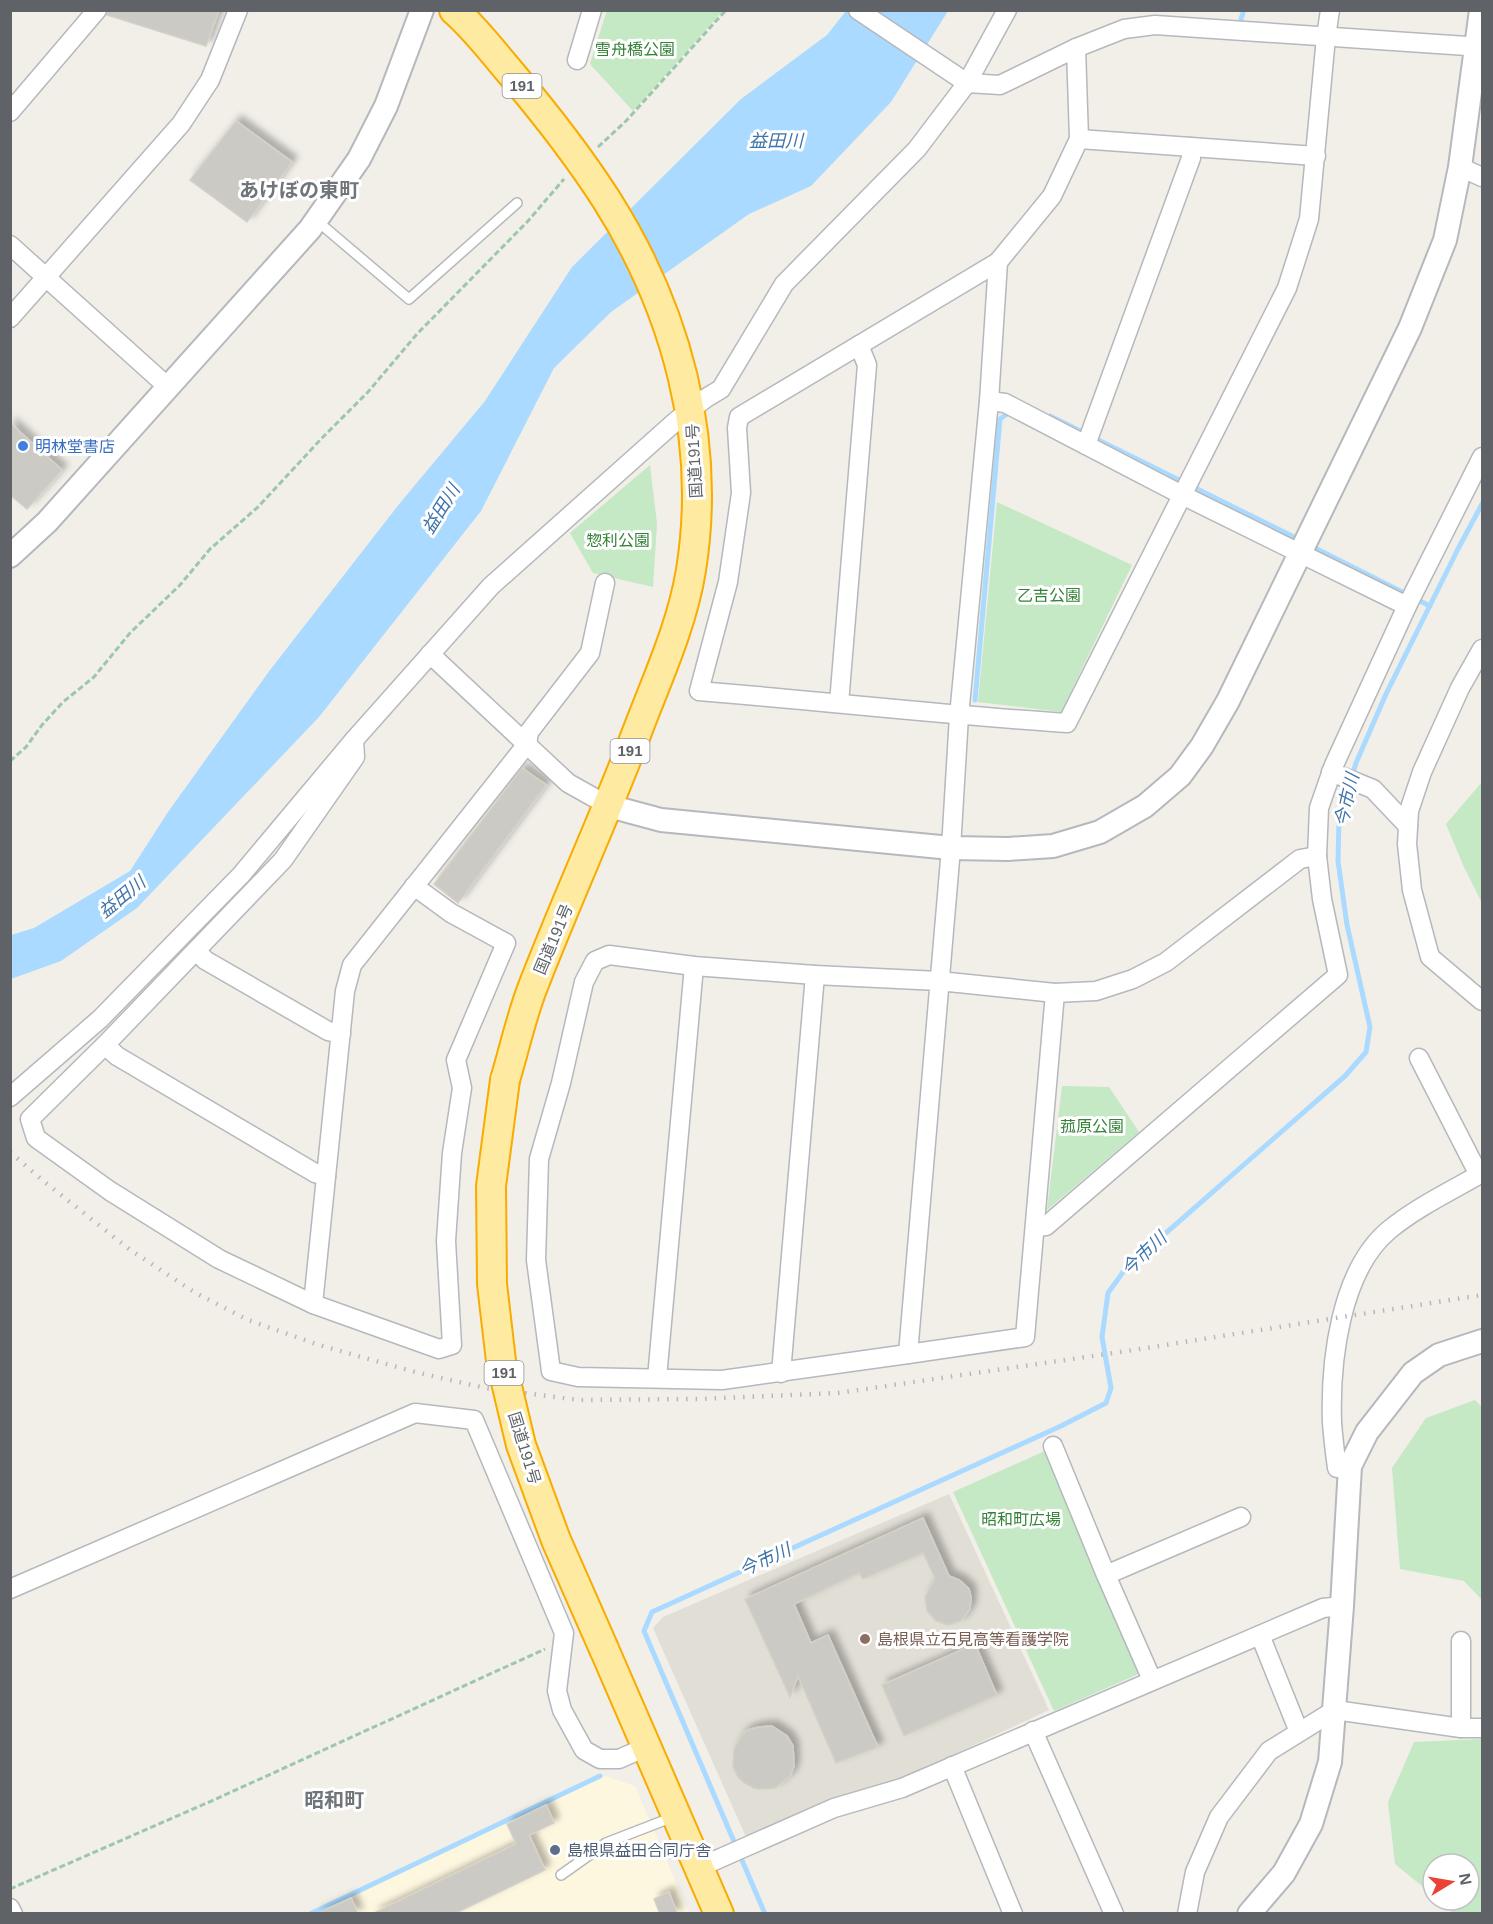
<svg xmlns="http://www.w3.org/2000/svg" width="1493" height="1924" viewBox="0 0 1493 1924" font-family="Helvetica,'Noto Sans JP',sans-serif">
<defs>
<filter id="shadow"><feDropShadow dx="5.5" dy="-5.5" stdDeviation="3" flood-color="#0004"/></filter>
</defs>
<rect width="100%" height="100%" fill="#f1efe8"/>
<path fill="#fef7e0" d="M605,1776L635,1786L689,1913L313,1914Z"/>
<path fill="#e1ded6" d="M949,1494L1049,1710L898,1781L746,1837L653,1628L663,1617Z"/>
<g fill="#c5e8c5">
<path d="M607,10H723V11L633,111L590,64Z"/>
<path d="M650,465L657,524L653,587L593,573L570,533Z"/>
<path d="M997,502L1132,565L1061,712L978,702Z"/>
<path d="M1482,782V903L1463,865L1446,824Z"/>
<path d="M1062,1086L1109,1087L1139,1132L1047,1210Z"/>
<path d="M1475,1400L1482,1407V1600L1464,1581L1400,1569L1392,1468L1426,1418Z"/>
<path d="M1045,1451L1143,1672L1054,1711L953,1492Z"/>
<path d="M1482,1739V1913H1453L1439,1900H1469V1864H1433V1895L1395,1864L1388,1802L1414,1742Z"/>
</g>
<path fill="#aadaff" d="M846,11H948L891,102L811,186L749,214L611,312L554,368L481,511L319,717L137,908L61,961L11,979V935L34,928L130,871L168,812L270,670L400,503L485,401L572,267L741,99L827,35Z"/>
<g fill="none" stroke-linecap="round" stroke-linejoin="round">
<g stroke="#aadaff" stroke-width="5">
<path d="M1241,19L1244,10"/>
<path d="M1050,416L1300,540"/>
<path d="M1311,546L1430,606"/>
<path d="M975,700L1000,419L1008,413"/>
<path d="M310,1914L600,1776"/>
<path d="M765,1914L644,1631L652,1612L1061,1426L1106,1403L1111,1388L1102,1337L1108,1293L1126,1268L1345,1076L1366,1052L1370,1027L1347,925L1338,861L1339,820L1356,763L1386,694L1458,549L1482,504"/>
</g>
</g>
<g fill="#cccac5" stroke="#d6d1c6" stroke-width="1.5" filter="url(#shadow)">
<path d="M108,10H219L206,46L107,15Z"/>
<path d="M236,121L292,162L247,222L190,180Z"/>
<path d="M10,423L62,470L27,509L10,495Z"/>
<path d="M522,768L546,785L458,903L434,884Z"/>
<path d="M923,1518L949,1576L959,1580L969,1589L971,1597L970,1609L961,1621L948,1625L936,1621L927,1611L925,1597L935,1578L923,1553L863,1579L859,1573L794,1604L811,1643L828,1635L878,1747L836,1763L798,1676L790,1697L745,1599Z"/>
<path d="M975,1644L997,1695L904,1736L882,1685Z"/>
<path d="M772,1726L787,1736L793,1746L794,1766L790,1776L775,1788L759,1789L754,1788L744,1783L738,1777L733,1767L734,1749L742,1735L748,1730L759,1727Z"/>
<path d="M546,1805L554,1823L529,1835L545,1870L454,1914H372L516,1844L507,1824Z"/>
<path d="M669,1892L677,1914H660L654,1899Z"/>
<path d="M351,1898L358,1914H316Z"/>
</g>
<g fill="none" stroke-linecap="round" stroke-linejoin="round">
<g stroke="#b5b8bc" stroke-width="12">
<g id="service">
<path d="M316,220L409,299L517,203"/>
<path d="M561,1875L606,1843L673,1817"/>
</g>
</g>
<g stroke="#b5b8bc" stroke-width="21">
<g id="minor">
<path d="M858,10L967,83L1000,85L1076,48L1124,29L1155,25L1482,47"/>
<path d="M1076,48L1079,139L1052,196L998,262L739,417L737,428L741,493L728,582L699,691C822,701 944,715 1067,723L1287,288L1309,219L1326,37L1330,10"/>
<path d="M577,60L592,10"/>
<path d="M10,112L97,10"/>
<path d="M1079,139L1316,156"/>
<path d="M1460,167L1482,177"/>
<path d="M10,245L168,387"/>
<path d="M998,262L989,401L959,716L951,848L908,1354L722,1380L578,1377L551,1371L536,1260L539,1159L561,1083L584,982L595,961L609,955L694,966L815,975L939,981L1055,993L1096,991L1133,979L1166,962L1300,859L1317,856"/>
<path d="M10,318L181,124L210,80L238,10"/>
<path d="M989,401L1005,403L1182,495L1407,606L1334,765L1319,808L1317,856L1322,899L1338,975L1046,1226L1036,1227"/>
<path d="M1086,445L1191,158V147"/>
<path d="M1407,606L1482,457"/>
<path d="M1482,649L1460,688L1422,772L1409,811L1407,844L1412,890L1430,957L1482,1001"/>
<path d="M430,654L568,783L609,806"/>
<path d="M839,703L867,365L859,345"/>
<path d="M354,740L355,757L283,860L105,1045L30,1119L36,1138L110,1191L219,1259L313,1304L439,1349L452,1345L446,1241L452,1153L462,1088L456,1060L506,943L451,913L414,886"/>
<path d="M1331,772L1373,789L1408,826"/>
<path d="M197,951L205,960L328,1031L341,1034"/>
<path d="M105,1045L117,1056L315,1173L326,1176"/>
<path d="M1419,1058L1479,1175"/>
<path d="M10,1097L100,1019L241,875L354,740L491,586L676,421L706,398L721,389L784,284L917,149L967,83L1007,10"/>
<path d="M313,1304L345,991L352,965L527,744L529,732L590,653L605,583"/>
<path d="M908,1354L1025,1337L1055,993"/>
<path d="M781,1373L815,975"/>
<path d="M657,1378L694,966"/>
<path d="M1053,1446L1106,1575L1152,1680"/>
<path d="M1350,1466L1337,1468C1335,1453 1333,1437 1332,1422C1330,1362 1340,1271 1389,1230C1417,1207 1451,1191 1482,1173"/>
<path d="M1106,1575L1241,1517"/>
<path d="M10,1589L415,1413L474,1420L564,1633L557,1691L562,1710L584,1750L600,1759H619L646,1747"/>
<path d="M1260,1635L1299,1732"/>
<path d="M1461,1728V1641"/>
<path d="M1033,1731L1114,1914"/>
<path d="M952,1766L1013,1914"/>
<path d="M698,1868L834,1808L902,1788L1323,1608L1342,1606"/>
<path d="M10,1908L13,1914"/>
<path d="M1187,1914L1195,1872L1219,1817L1269,1751L1335,1710L1461,1728H1482"/>
</g>
</g>
<g stroke="#b5b8bc" stroke-width="26">
<g id="tertiary">
<path d="M10,556L47,522L310,229L359,159L386,106L422,10"/>
<path d="M609,806L661,820L951,848L1008,849L1053,846L1100,832L1145,806L1180,776L1202,746L1228,701L1410,328L1445,240L1460,167L1481,10"/>
<path d="M1249,1914L1284,1873L1311,1824L1330,1762L1342,1606L1350,1466L1367,1432L1413,1373L1439,1355L1482,1341"/>
</g>
</g>
<g stroke="#f9ab00" stroke-width="32">
<g id="trunk">
<path d="M454,10C475,28 492,51 510,72C544,112 577,154 606,199C676,309 712,439 691,570C682,626 657,679 637,732C604,819 565,903 532,989C521,1018 514,1050 505,1080"/>
<path d="M604,1649L719,1914"/>
</g>
</g>
<g stroke="#9cc7a9" stroke-width="3" stroke-dasharray="6 3" stroke-linecap="butt">
<path d="M598,147L626,121L726,10"/>
<path d="M10,761L26,747L42,725L63,702L94,677L130,633L180,585L210,549L258,507L322,438L368,392L417,334L528,221L564,179"/>
<path d="M10,1889L216,1799L545,1649"/>
</g>
<use href="#service" stroke="#fff" stroke-width="9"/>
<use href="#minor" stroke="#fff" stroke-width="18"/>
<use href="#tertiary" stroke="#fff" stroke-width="22"/>
<use href="#trunk" stroke="#feeaa1" stroke-width="28"/>
<path stroke="#b6b7b8" stroke-width="4.5" stroke-dasharray="1.5 8" stroke-linecap="butt" d="M10,1152L41,1179L129,1249L194,1292L248,1320L319,1345L415,1372L485,1388L579,1400L698,1399L838,1393L1127,1351L1482,1295"/>
<g stroke="#f9ab00" stroke-width="32" stroke-linecap="butt">
<path id="trunk-bridge" d="M505,1080L491,1186L492,1284L501,1361L521,1445L556,1540L604,1649"/>
</g>
<use href="#trunk-bridge" stroke="#feeaa1" stroke-width="28"/>
</g>
<circle fill="#3f7fe0" stroke="#fff" stroke-width="2" cx="23" cy="446" r="6"/>
<circle fill="#8d6e63" stroke="#fff" stroke-width="2" cx="865" cy="1639" r="6"/>
<circle fill="#5c6f8a" stroke="#fff" stroke-width="2" cx="555" cy="1850" r="6"/>
<g text-anchor="middle" stroke-width="6" stroke-linejoin="round" paint-order="stroke">
<g fill="#fff" stroke="#8f9295" stroke-width="1.5">
<rect x="502.5" y="74" width="39" height="24" rx="4.5"/>
<rect x="610.5" y="739" width="39" height="24" rx="4.5"/>
<rect x="484.5" y="1361" width="39" height="24" rx="4.5"/>
</g>
<g font-size="15" font-weight="bold" fill="#5f6368">
<text x="522" y="91">191</text>
<text x="630" y="756">191</text>
<text x="504" y="1378">191</text>
</g>
<g font-size="16" fill="#348238" stroke="#fff">
<text x="635" y="55">雪舟橋公園</text>
<text x="618" y="546">惣利公園</text>
<text x="1049" y="601">乙吉公園</text>
<text x="1092" y="1132">菰原公園</text>
<text x="1021" y="1525">昭和町広場</text>
</g>
<g font-size="16" fill="#366cbe" stroke="#fff" text-anchor="start">
<text x="35" y="452">明林堂書店</text>
</g>
<g font-size="16" fill="#5f6368" stroke="#fff">
<text transform="translate(694 461) rotate(-93)" y="6">国道191号</text>
<text transform="translate(553 939) rotate(-67)" y="6">国道191号</text>
<text transform="translate(525 1448) rotate(73)" y="6">国道191号</text>
</g>
<g font-size="16" fill="#785e54" stroke="#fff" text-anchor="start">
<text x="877" y="1645">島根県立石見高等看護学院</text>
</g>
<g font-size="16" fill="#4e5e75" stroke="#fff" text-anchor="start">
<text x="567" y="1856">島根県益田合同庁舎</text>
</g>
<g font-size="18" font-style="italic" fill="#4174aa" stroke="#fff">
<text x="776" y="147">益田川</text>
<text transform="translate(441 509) rotate(-58)" y="6">益田川</text>
<text transform="translate(1347 800) rotate(-77)" y="6">今市川</text>
<text transform="translate(122 897) rotate(-39)" y="6">益田川</text>
<text transform="translate(1144 1254) rotate(-44)" y="6">今市川</text>
<text transform="translate(765 1560) rotate(-25)" y="6">今市川</text>
</g>
<g font-size="20" font-weight="bold" fill="#70757a" stroke="#fff">
<text x="299" y="197">あけぼの東町</text>
<text x="334" y="1807">昭和町</text>
</g>
</g>
<rect width="1493" height="1924" fill="none" stroke="#5f6368" stroke-width="24"/>
<g transform="translate(1451 1882) rotate(79)"><circle r="28" fill="#ffffff" stroke="#bfc1c3" stroke-width="1.5"/>
<path d="M0-4.5L10 22L0 15L-10 22Z" fill="#ea4335"/>
<text y="-9" font-size="16" font-weight="bold" text-anchor="middle" fill="#5f6368">N</text>
</g>
</svg>
